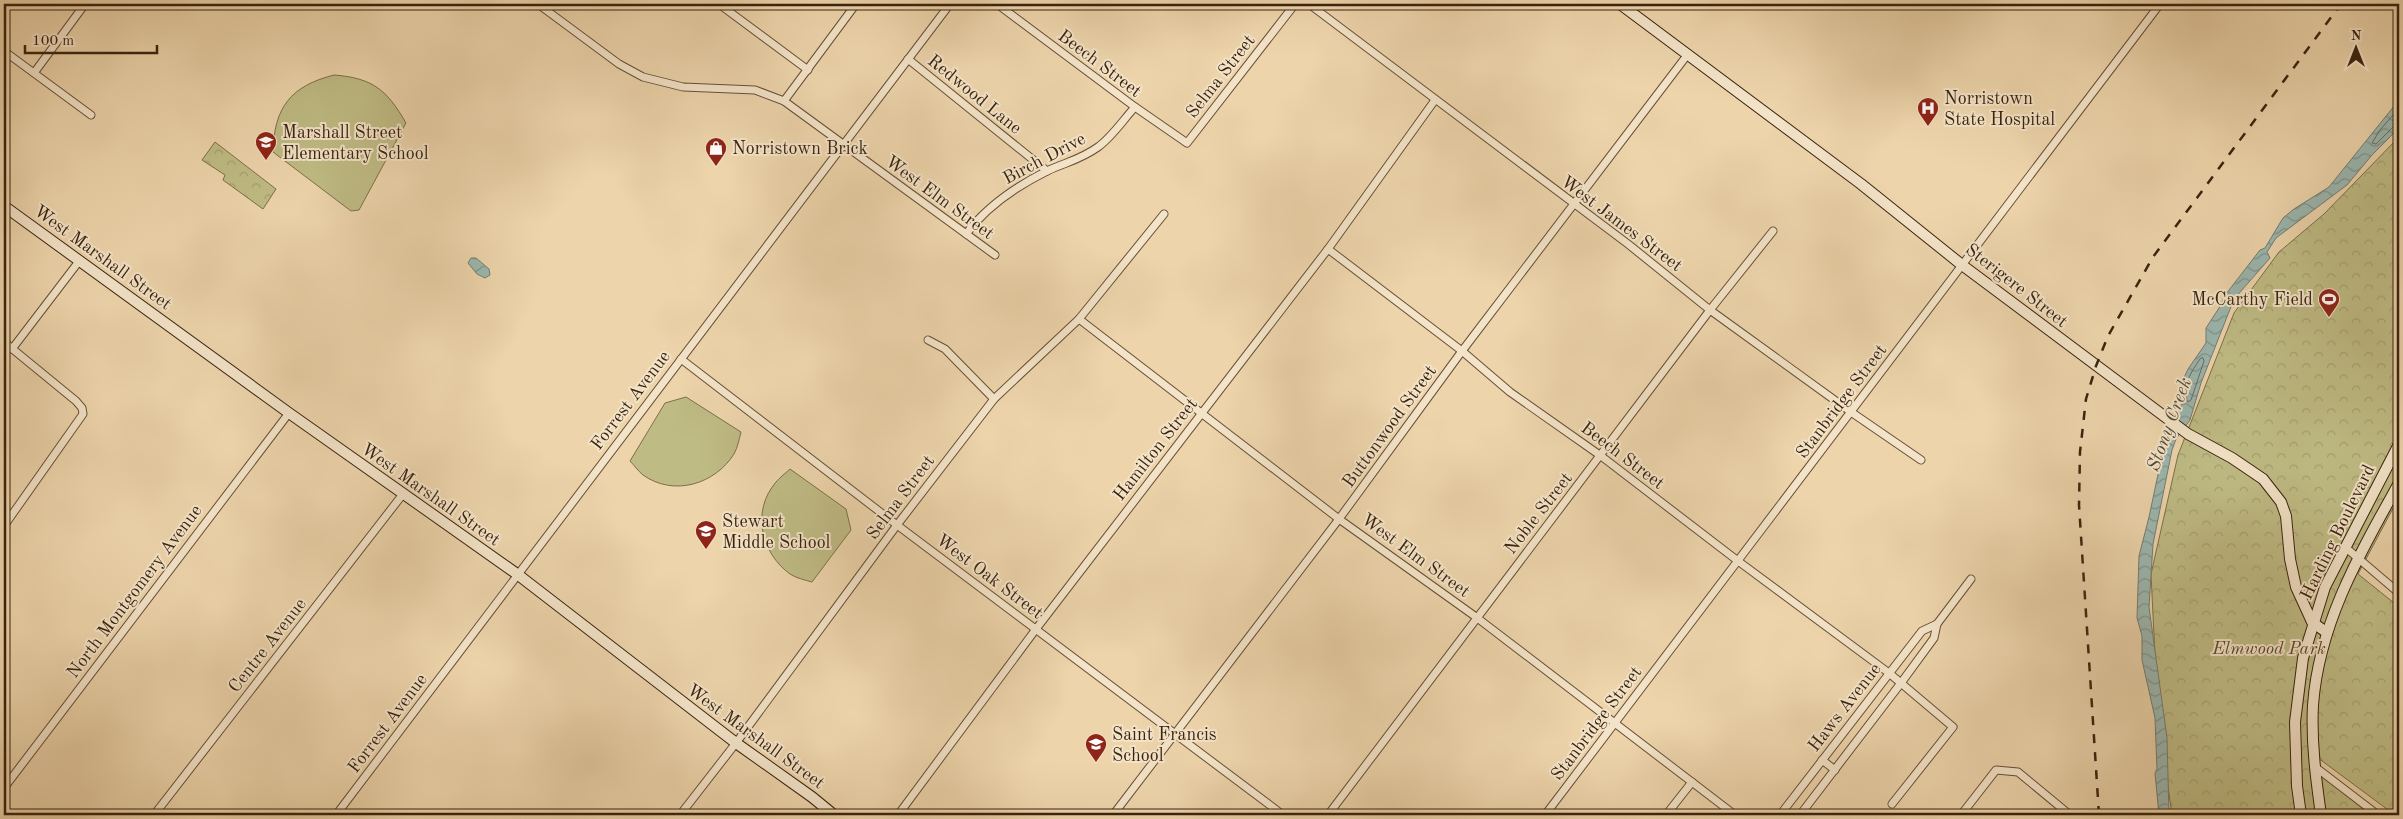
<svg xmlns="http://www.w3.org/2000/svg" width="2403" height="819" viewBox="0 0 2403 819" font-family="'Old Standard TT',serif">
<defs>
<pattern id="forest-crowns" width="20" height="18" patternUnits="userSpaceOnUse" patternTransform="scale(1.25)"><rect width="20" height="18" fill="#bfbb84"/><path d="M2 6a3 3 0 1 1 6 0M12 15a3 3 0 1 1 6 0" fill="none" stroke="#a5a071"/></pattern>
<pattern id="water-waves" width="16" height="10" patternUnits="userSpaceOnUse" patternTransform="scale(1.25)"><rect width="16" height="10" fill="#9bb7b0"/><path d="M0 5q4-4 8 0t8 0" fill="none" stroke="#7f948e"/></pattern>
</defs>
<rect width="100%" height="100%" fill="#edd4ab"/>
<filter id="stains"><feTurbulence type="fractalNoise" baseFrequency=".004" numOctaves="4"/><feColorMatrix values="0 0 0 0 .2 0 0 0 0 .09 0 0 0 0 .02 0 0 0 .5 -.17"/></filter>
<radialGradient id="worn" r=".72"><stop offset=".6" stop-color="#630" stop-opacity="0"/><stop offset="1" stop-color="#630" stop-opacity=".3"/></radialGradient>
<g fill="#bfbb84" stroke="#7c6f49">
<path d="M334,75C373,78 387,90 406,123L359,210L351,211L273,152C274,107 291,86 334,75Z"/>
<path d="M686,397L741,432C739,439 738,447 734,454C715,484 674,497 643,475C638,471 634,465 630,461L665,403Z"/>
<path d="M790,469L846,509L851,530L812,582C805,580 796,578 790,574C761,553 751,511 776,482C780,477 786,473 790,469Z"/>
</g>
<g fill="url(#forest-crowns)" stroke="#7c6f49">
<path d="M2399,137V497L2358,574L2399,607V815H2395L2314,755L2322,815H2172L2158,717L2151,574L2178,455L2234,313L2279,252L2324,214Z"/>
<path d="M215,142L276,189L263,209L223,180L225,175L202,160Z"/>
<path d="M2319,774L2371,815H2325Z"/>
</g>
<g fill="url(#water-waves)" stroke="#747c6f">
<path d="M2399,100V128L2372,155L2347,185L2276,238L2267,252L2270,258L2234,299L2201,383L2190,420L2176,439L2172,450L2153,544L2149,607L2167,738L2169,815H2159L2155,773L2157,769L2155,718L2142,660V636L2137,618L2139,556L2149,517L2167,432L2182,404L2179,389L2188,369L2206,343V328L2219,308L2226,294L2260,250L2265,248L2283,218L2294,209L2329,187Z"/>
<path d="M471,258H476L489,269L490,275L485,278L477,274L468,263Z"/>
</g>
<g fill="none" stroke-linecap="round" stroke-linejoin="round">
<g stroke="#6a6d5f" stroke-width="1">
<path d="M2399,108L2380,130L2372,143L2376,144L2394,126L2399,125"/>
<path d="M2203,358L2204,361L2191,400L2188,402C2180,388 2192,371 2200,359Z"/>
</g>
<g stroke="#674f35" stroke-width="9">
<g id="street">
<path d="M538,4L619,64L643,77L683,87L755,90L784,101L995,255"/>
<path d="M719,4L808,70"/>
<path d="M997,4L1135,107L1187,143L1295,4"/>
<path d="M1309,4L1628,244L1710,310L1851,412L1921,460"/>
<path d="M4,51L91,115"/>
<path d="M908,59L1047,171"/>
<path d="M34,73L85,4"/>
<path d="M784,101L856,4"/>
<path d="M966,234C987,206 1015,187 1047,171C1066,162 1080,160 1098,147C1112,137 1123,120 1135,107"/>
<path d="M1328,249L1462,351L1510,392L1601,456L1738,561L1889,673L1953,727L1892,804"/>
<path d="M1079,319L1339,519L1476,617L1735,815"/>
<path d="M928,340L945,349L994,399"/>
<path d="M4,342L76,401L82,408L83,414L4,526"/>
<path d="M12,349L80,260"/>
<path d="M681,359L897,525L1283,815"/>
<path d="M2345,547L2399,593"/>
<path d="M1822,760L1835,770"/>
<path d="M2314,766L2378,815"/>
<path d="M4,788L289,413"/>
<path d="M154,815L403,494"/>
<path d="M336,815L950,4"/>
<path d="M680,815L736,743L897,525L994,399L1079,319L1164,214"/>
<path d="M898,815L1036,629L1328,249L1435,100"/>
<path d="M1113,815L1339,519L1462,351L1688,54"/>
<path d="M1328,815L1710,310L1773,231"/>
<path d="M1545,815L2160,4"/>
<path d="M1666,815L1692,782"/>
<path d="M1780,815L1922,631L1937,624"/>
<path d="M1800,815L1901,683L1934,638L1937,624L1971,579"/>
<path d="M1961,815L1996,770L2018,772L2070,815"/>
</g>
</g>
<g stroke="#3a230e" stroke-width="12">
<g id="secondary">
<path d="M1620,4L1861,184L1962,265L2188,434L2232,458L2263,479L2281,502L2286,516L2290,559L2296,587L2312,622L2326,632"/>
<path d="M4,206L289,413L517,574L736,743L812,797L834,815"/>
<path d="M2301,815L2297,786L2295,722L2303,658L2325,587L2399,444"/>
<path d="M2321,815C2316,779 2311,742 2313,705C2319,623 2360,553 2399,483"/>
</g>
</g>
<use href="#street" stroke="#f3e3c8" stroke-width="7"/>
<use href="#secondary" stroke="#f3e3c8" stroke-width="10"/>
<path stroke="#3a230e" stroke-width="2.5" stroke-dasharray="9 9" stroke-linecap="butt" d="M2099,815L2079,505L2080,452L2086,399L2096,366L2108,336L2153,257L2341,4"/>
</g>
<defs>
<g id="hospital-pin" transform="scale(1.125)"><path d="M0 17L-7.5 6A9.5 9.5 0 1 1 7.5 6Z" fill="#8f2418" stroke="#f3e3c8"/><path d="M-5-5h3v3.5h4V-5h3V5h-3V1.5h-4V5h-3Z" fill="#fff"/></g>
<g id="school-pin" transform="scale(1.125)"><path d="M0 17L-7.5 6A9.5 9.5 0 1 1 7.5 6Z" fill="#8f2418" stroke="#f3e3c8"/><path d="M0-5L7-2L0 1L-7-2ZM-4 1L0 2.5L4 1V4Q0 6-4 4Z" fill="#fff"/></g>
<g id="shop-pin" transform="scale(1.125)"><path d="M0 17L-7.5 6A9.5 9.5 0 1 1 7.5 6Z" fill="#8f2418" stroke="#f3e3c8"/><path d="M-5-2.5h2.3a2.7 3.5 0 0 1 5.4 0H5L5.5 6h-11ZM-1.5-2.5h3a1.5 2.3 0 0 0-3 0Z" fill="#fff"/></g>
<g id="stadium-pin" transform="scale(1.125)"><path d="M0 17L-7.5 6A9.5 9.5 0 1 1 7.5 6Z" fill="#8f2418" stroke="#f3e3c8"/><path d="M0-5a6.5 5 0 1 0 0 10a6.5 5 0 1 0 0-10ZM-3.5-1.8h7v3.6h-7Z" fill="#fff"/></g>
</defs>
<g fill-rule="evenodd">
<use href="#hospital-pin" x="1928" y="108"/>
<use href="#school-pin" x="266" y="142"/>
<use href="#shop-pin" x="716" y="148"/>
<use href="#stadium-pin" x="2329" y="299"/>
<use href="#school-pin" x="706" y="531"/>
<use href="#school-pin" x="1096" y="744"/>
</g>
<g text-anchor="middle" stroke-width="4" stroke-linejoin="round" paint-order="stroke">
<g font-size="18" fill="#3a230e" stroke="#f3e3c8">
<text transform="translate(1100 63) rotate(37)" y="6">Beech Street</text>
<text transform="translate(1220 76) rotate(-52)" y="6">Selma Street</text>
<text transform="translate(975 94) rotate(39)" y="6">Redwood Lane</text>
<text transform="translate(1044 158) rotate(-28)" y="6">Birch Drive</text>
<text transform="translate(940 197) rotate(36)" y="6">West Elm Street</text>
<text transform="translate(1622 223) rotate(37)" y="6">West James Street</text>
<text transform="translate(103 257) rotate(36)" y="6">West Marshall Street</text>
<text transform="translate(2017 285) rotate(38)" y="6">Sterigere Street</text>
<text transform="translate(630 400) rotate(-53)" y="6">Forrest Avenue</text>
<text transform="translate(1841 401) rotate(-53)" y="6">Stanbridge Street</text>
<text transform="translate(1389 426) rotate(-54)" y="6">Buttonwood Street</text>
<text transform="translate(1155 449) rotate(-52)" y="6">Hamilton Street</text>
<text transform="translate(1623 455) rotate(37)" y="6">Beech Street</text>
<text transform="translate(431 494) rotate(35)" y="6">West Marshall Street</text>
<text transform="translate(900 497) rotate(-53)" y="6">Selma Street</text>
<text transform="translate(1538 513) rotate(-52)" y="6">Noble Street</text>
<text transform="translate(2337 532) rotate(-64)" y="6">Harding Boulevard</text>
<text transform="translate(1416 555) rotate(36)" y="6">West Elm Street</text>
<text transform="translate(990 576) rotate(37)" y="6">West Oak Street</text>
<text transform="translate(134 591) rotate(-53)" y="6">North Montgomery Avenue</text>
<text transform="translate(267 645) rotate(-52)" y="6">Centre Avenue</text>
<text transform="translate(1844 707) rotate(-52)" y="6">Haws Avenue</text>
<text transform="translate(387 723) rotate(-53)" y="6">Forrest Avenue</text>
<text transform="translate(1596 723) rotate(-53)" y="6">Stanbridge Street</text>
<text transform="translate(756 736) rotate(36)" y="6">West Marshall Street</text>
</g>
<g font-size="18" fill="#3a230e" stroke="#f3e3c8" text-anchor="start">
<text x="1944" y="104">Norristown<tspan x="1944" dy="21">State Hospital</tspan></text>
<text x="282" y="138">Marshall Street<tspan x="282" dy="21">Elementary School</tspan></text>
<text x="732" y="154">Norristown Brick</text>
<text x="2313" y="305" text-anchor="end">McCarthy Field</text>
<text x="722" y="527">Stewart<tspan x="722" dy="21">Middle School</tspan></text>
<text x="1112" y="740">Saint Francis<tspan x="1112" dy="21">School</tspan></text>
</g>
<g font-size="18" font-style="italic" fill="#5b492c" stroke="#f3e3c8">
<text x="2269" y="654">Elmwood Park</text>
</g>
<g font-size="19" font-style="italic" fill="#524836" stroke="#f3e3c8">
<text transform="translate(2168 424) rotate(-70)" y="7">Stony Creek</text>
</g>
</g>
<rect width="2403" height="819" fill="none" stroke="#edd4ab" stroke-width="20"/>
<rect x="5" y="5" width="2393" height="809" fill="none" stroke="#3a230e" stroke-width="2.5"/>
<rect x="10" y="10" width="2383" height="799" fill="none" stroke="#3a230e"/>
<g transform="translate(2356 48)" stroke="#f3e3c8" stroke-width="4" paint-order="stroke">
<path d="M0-4L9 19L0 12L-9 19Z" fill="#3a230e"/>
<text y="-8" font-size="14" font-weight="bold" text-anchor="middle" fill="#3a230e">N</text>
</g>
<path d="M25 45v8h132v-8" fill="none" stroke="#3a230e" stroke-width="2.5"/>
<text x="32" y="45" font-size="15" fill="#3a230e" stroke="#f3e3c8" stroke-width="4" paint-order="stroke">100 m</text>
<rect width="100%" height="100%" filter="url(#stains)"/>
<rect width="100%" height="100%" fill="url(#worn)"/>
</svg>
